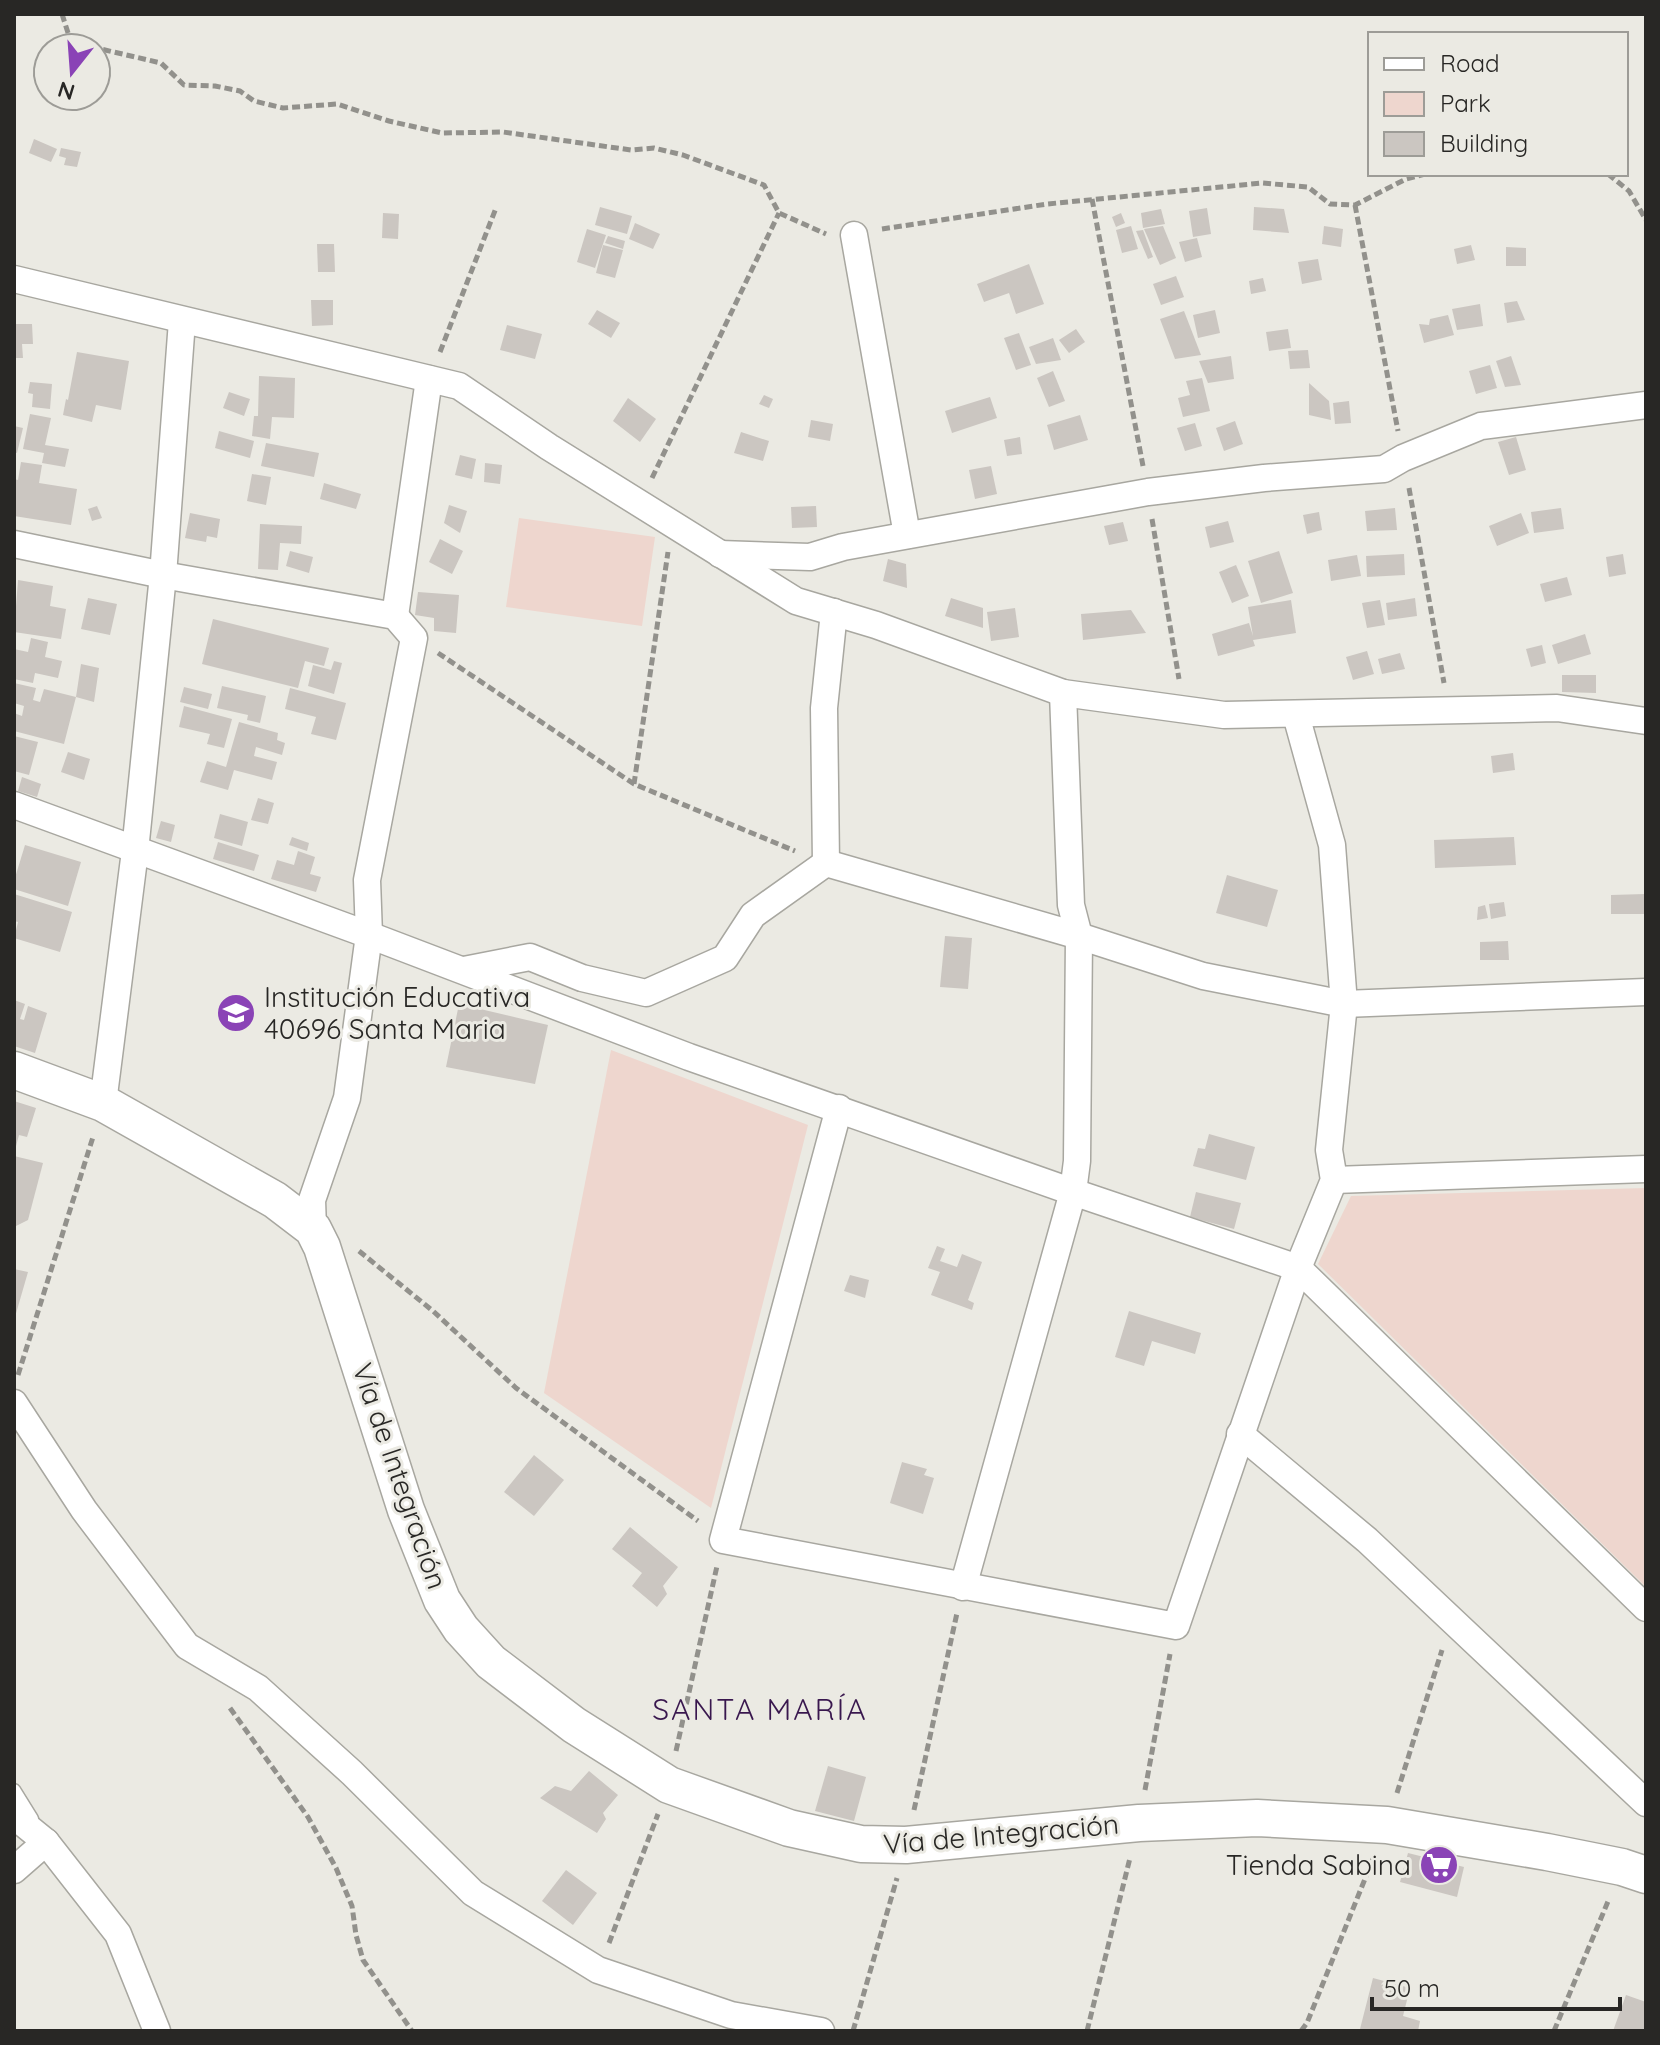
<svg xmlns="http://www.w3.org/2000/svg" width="1660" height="2045" viewBox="0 0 1660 2045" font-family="Quicksand,sans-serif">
<rect width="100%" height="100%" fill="#ebeae3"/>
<g fill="#eed6ce">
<path d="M519,518L655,537L642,626L506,607Z"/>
<path d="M611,1050L808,1125L711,1508L544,1393Z"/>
<path d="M1646,1188V1587L1318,1264L1351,1196Z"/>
</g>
<g fill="#cbc6c1">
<path d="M34,139L57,149L51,162L29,153Z"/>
<path d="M61,148L81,152L77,167L64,165L66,158L59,156Z"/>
<path d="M600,207L632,216L627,234L595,225Z"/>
<path d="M1254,207L1284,209L1289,233L1253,230Z"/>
<path d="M1207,208L1211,234L1193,237L1189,211Z"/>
<path d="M1161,209L1165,224L1143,228L1141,213Z"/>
<path d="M383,213L399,214L398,239L382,238Z"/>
<path d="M1121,213L1125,223L1116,227L1112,217Z"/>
<path d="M635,223L660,234L653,249L629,239Z"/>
<path d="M1131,226L1138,249L1122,253L1116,230Z"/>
<path d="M1163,226L1176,258L1160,265L1144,229Z"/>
<path d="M1324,226L1343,229L1341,247L1322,244Z"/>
<path d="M587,229L606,235L595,268L577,262Z"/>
<path d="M1143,230L1153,257L1148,259L1136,231Z"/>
<path d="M608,236L625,241L623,249L605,243Z"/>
<path d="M1197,238L1202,257L1185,262L1179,242Z"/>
<path d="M317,244H334L335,272H318Z"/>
<path d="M603,245L623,250L615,278L596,273Z"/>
<path d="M1471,245L1475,260L1457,264L1454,249Z"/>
<path d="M1506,247L1526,248V266H1506Z"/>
<path d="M1318,259L1322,280L1302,284L1298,262Z"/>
<path d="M1029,264L1044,304L1016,314L1009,293L984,302L977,284Z"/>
<path d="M1176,276L1184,297L1161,305L1153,284Z"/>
<path d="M1263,278L1266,291L1251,294L1249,281Z"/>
<path d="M311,300H333V325L312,326Z"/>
<path d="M1517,301L1525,320L1507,323L1504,303Z"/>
<path d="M1480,304L1483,326L1457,330L1452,309Z"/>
<path d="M597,310L620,323L611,338L588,324Z"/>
<path d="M1215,310L1220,333L1198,338L1193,315Z"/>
<path d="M1184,311L1201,355L1175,359L1160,319Z"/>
<path d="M1448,315L1454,335L1424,343L1419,324L1429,325L1430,319Z"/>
<path d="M14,324H32L33,344H22L23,358H14Z"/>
<path d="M507,325L542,334L535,359L500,350Z"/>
<path d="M1076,329L1085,342L1069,353L1059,340Z"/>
<path d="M1288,329L1291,348L1269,351L1266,332Z"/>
<path d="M1019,333L1031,365L1016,370L1004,338Z"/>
<path d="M1053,338L1061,360L1036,364L1029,347Z"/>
<path d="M1308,350L1310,368L1290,369L1288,351Z"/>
<path d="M77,352L129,361L121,410L96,405L92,422L63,415L66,399L68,400Z"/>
<path d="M1231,356L1234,379L1208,383L1199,361Z"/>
<path d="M1511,356L1521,385L1505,387L1496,361Z"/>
<path d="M1490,365L1497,388L1476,394L1469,371Z"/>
<path d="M1053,371L1065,401L1049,407L1037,378Z"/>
<path d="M259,376L295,378L294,418L272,417L270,439L252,436L254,416H258Z"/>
<path d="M1202,378L1210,411L1183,417L1178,398L1190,395L1186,381Z"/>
<path d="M30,382L52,384L50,409L32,407L33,394L28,393Z"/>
<path d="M1309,383L1329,401L1331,420L1309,415Z"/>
<path d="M229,392L250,399L244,416L223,408Z"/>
<path d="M764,395L773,399L769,408L759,404Z"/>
<path d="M990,397L997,418L952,433L945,411Z"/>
<path d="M628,398L656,419L640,442L613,421Z"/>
<path d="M1349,401L1351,423L1335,424L1333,403Z"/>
<path d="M30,414L51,418L45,445L69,449L65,467L42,463L44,453L23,449Z"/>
<path d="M1080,415L1088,440L1054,450L1047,425Z"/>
<path d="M811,420L833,424L830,441L808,437Z"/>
<path d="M1235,421L1243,444L1224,451L1216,428Z"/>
<path d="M1195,423L1202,446L1185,451L1177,428Z"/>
<path d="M14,426L23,428L17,453L14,452Z"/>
<path d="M219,431L254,441L250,458L215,448Z"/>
<path d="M741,432L769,441L763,461L734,453Z"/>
<path d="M1020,437L1022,454L1007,456L1004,440Z"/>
<path d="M1516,437L1526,470L1509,475L1498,442Z"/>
<path d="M266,443L319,453L314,477L261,466Z"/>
<path d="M460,455L476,459L472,479L455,475Z"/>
<path d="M21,462L42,465L39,483L77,489L71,525L14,516V479L18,480Z"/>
<path d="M485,463L502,465L500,484L484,482Z"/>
<path d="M991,466L997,494L975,499L969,470Z"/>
<path d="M252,474L271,477L266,505L247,501Z"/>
<path d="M324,483L361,494L356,509L320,499Z"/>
<path d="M449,505L467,511L460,533L444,523Z"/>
<path d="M97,506L102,518L92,521L88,509Z"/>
<path d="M816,506L817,527L792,528L791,507Z"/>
<path d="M1395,508L1397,530L1367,531L1365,511Z"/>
<path d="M1561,508L1564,529L1534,533L1531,512Z"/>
<path d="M1319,512L1322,530L1307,534L1303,515Z"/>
<path d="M190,513L220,519L217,538L207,536L206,542L185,538Z"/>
<path d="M1521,513L1529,533L1497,546L1489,526Z"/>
<path d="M1228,521L1234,542L1210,548L1205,527Z"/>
<path d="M1123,522L1128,541L1109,545L1104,526Z"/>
<path d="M260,524L302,526L301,544L280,543L278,570L258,569Z"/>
<path d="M440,539L463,551L452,574L429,562Z"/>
<path d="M290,551L313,557L309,573L286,566Z"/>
<path d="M1279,551L1293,593L1261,603L1248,561Z"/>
<path d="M1404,554L1405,575L1367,577L1366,556Z"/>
<path d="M1623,554L1626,574L1609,577L1606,557Z"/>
<path d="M1357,555L1361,576L1331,581L1328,560Z"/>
<path d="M888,559L906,564L907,588L883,581Z"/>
<path d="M1236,565L1249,596L1232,603L1219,572Z"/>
<path d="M1567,577L1572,595L1545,602L1540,584Z"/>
<path d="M18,580L53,586L50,606L66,609L61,639L14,632Z"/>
<path d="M418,592L459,595L456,633L434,631V618L415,615Z"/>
<path d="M88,598L117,604L110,635L81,629Z"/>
<path d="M951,598L983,608V628L945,616Z"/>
<path d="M1415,598L1417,616L1388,620L1386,603Z"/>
<path d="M1291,600L1296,633L1253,640L1255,646L1218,656L1212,634L1249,623L1253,636L1248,607Z"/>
<path d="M1380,600L1385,625L1367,628L1362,603Z"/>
<path d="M1015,608L1019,637L991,641L987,612Z"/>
<path d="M1131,610L1146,633L1083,640L1081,614Z"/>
<path d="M213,619L329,648L324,666L305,661L298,688L202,664Z"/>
<path d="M1585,634L1591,654L1558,664L1552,645Z"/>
<path d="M31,638L48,642L45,657L62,661L58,678L35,673L33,683L14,679V649L28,652Z"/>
<path d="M1542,645L1546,663L1531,667L1526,649Z"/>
<path d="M1367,651L1374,674L1353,680L1346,657Z"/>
<path d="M1400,653L1405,669L1382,674L1378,659Z"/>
<path d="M334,661L342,663L334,694L308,686L313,665L331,670Z"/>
<path d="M81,664L99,668L94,702L76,697Z"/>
<path d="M1562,675H1596V693L1562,692Z"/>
<path d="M14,683L36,688L33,700L40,702L44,689L76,697L64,744L14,731V713L22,716L24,706L14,703Z"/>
<path d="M222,686L266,696L260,723L247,720L248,715L217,708Z"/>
<path d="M184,687L212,694L208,709L180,702Z"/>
<path d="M290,688L346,703L336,740L311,734L316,717L285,709Z"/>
<path d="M184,706L232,719L224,748L207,744L210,734L179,727Z"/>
<path d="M239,722L278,733L277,740L285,743L282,755L256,747L254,756L277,762L272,780L234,770L228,790L200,782L207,761L226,767Z"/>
<path d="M14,736L38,742L29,775L14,771Z"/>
<path d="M68,752L90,759L84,780L61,772Z"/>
<path d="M1513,753L1515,770L1493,773L1491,756Z"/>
<path d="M22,777L41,784L37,797L18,791Z"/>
<path d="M258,798L274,803L268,824L251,820Z"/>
<path d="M220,814L248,822L242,846L214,838Z"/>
<path d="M161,821L175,825L171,842L156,838Z"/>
<path d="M292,837L309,843L307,851L289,845Z"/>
<path d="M1514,837L1516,865L1435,868L1434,840Z"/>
<path d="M218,842L259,855L254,871L213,859Z"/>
<path d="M25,845L81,862L68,906L14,889V881Z"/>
<path d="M298,851L315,857L310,874L321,877L316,892L271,879L277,860L294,865Z"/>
<path d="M1227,875L1278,890L1267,927L1216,913Z"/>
<path d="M14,894L72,912L60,952L14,938L18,922L14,921Z"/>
<path d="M1645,894L1646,914H1611V895Z"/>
<path d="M1504,902L1506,916L1491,919L1489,904Z"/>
<path d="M1485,905L1488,918L1477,920L1478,907Z"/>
<path d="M945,936L972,938L968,989L940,987Z"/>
<path d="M1508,941L1509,960H1480V942Z"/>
<path d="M14,1000L25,1004L20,1019L24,1020L28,1006L47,1013L35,1053L14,1046Z"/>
<path d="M459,1004L548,1025L535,1084L446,1067Z"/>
<path d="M14,1101L36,1108L27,1137L19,1135L15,1150Z"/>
<path d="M1209,1134L1255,1147L1246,1180L1193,1166L1198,1148L1205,1149Z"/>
<path d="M14,1156L43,1163L28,1220L14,1227Z"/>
<path d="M1196,1192L1241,1203L1234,1229L1190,1217Z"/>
<path d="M937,1246L945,1249L940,1261L957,1267L962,1254L982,1262L968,1300L974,1303L972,1310L931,1295L940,1272L928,1268Z"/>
<path d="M14,1269L28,1272L15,1317H14Z"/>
<path d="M850,1275L869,1280L865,1298L844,1291Z"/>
<path d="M1129,1311L1201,1333L1195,1354L1152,1341L1144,1366L1115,1357Z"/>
<path d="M534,1455L564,1480L534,1516L504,1492Z"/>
<path d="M902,1462L927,1469L924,1475L934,1478L923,1514L890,1503Z"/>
<path d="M630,1527L678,1567L663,1586L667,1594L657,1607L632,1586L642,1573L612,1549Z"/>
<path d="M828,1766L866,1777L854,1821L815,1811Z"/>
<path d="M589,1771L618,1795L603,1813L606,1819L597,1833L540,1798L555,1786L571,1791Z"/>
<path d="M1408,1853L1464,1867L1457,1897L1400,1882Z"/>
<path d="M566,1870L597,1893L573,1925L542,1901Z"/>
<path d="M1373,1978L1410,1988L1403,2016L1420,2021L1418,2031L1360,2029Z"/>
<path d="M1626,1995L1646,2002V2031H1613Z"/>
</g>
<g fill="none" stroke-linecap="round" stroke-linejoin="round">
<g stroke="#a8a7a0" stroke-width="15">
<path id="service" d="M14,1790L32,1819"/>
</g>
<g stroke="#a8a7a0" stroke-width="29">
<g id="minor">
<path d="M854,235L907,535"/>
<path d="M14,279L459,386L549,447L796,601L876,625L1063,693L1224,715L1557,708L1646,721"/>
<path d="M14,544L163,575L395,616L414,638L367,880L369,935L347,1098L312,1200L313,1229"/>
<path d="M720,554L810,557L843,547L1148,492L1264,478L1384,469L1403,458L1481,426L1646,405"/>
<path d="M395,616L429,379"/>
<path d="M14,805L369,935L689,1057L1073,1192L1298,1268L1646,1608"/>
<path d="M826,863L1079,936L1203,976L1344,1004L1646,992"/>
<path d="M826,863L824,708L834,612"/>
<path d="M464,970L530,957L582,978L646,993L725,958L753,915L826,863"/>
<path d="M103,1103L135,851L163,575L182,321"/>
<path d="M839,1108L723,1540L1176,1626L1298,1268L1334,1180L1329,1150L1344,1004L1332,845L1296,715"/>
<path d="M1334,1180L1646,1169"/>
<path d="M14,1403L84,1510L187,1646L258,1688L352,1773L473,1893L598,1970L731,2015L821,2031"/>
<path d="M1240,1434L1367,1540L1646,1803"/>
<path d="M963,1587L1073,1192L1077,1161L1079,936L1071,905L1063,693"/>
<path d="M14,1816L46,1842L118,1934L157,2031"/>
<path d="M14,1870L46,1842"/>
</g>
</g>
<g stroke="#a8a7a0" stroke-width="39">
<path id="secondary" d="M14,1070L103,1103L275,1200L313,1229L322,1247L406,1510L442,1600L461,1629L491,1662L574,1725L669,1785L789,1828L861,1844L906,1845L1139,1823L1257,1818L1387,1825L1547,1852L1622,1867L1646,1875"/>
</g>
<g stroke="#92918c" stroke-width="5" stroke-dasharray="8 4" stroke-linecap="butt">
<path d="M62,14L69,36L88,46L161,63L184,85L215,86L240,91L254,101L283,108L337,104L389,121L442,133L503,132L631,150L654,148L683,155L764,185L779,213L826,234"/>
<path d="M1608,174L1629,191L1646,220"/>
<path d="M1092,199L1143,466"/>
<path d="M1355,205L1398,431"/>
<path d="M882,229L1047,204L1262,183L1308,187L1330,204L1355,205L1406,179L1425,174"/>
<path d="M440,352L496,208"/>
<path d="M652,478L779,213"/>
<path d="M1409,488L1444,683"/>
<path d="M1152,519L1179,679"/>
<path d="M438,653L634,784L795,851"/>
<path d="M634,784L668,552"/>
<path d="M359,1251L433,1311L516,1388L698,1521"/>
<path d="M18,1375L93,1137"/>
<path d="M230,1708L308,1817L336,1868L352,1906L356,1935L363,1960L412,2031"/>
<path d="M676,1751L717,1566"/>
<path d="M1145,1790L1170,1654"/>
<path d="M1397,1793L1442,1650"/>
<path d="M914,1810L957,1613"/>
<path d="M609,1943L658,1814"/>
<path d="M853,2031L897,1878"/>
<path d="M1087,2031L1130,1858"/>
<path d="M1301,2031L1307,2023L1373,1859"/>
<path d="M1554,2031L1609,1899"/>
</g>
<use href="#service" stroke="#fff" stroke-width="12"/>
<use href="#minor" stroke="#fff" stroke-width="26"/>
<use href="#secondary" stroke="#fff" stroke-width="36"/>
</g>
<defs>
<g id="school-disc" transform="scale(2)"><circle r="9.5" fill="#8a43b6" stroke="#ebeae3"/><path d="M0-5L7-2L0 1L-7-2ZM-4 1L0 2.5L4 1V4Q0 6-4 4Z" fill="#fff"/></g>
<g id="supermarket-disc" transform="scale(2)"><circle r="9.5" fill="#8a43b6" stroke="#ebeae3"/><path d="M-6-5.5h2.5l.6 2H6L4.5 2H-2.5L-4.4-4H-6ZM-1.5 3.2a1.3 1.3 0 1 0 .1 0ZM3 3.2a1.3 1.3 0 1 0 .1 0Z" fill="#fff"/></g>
</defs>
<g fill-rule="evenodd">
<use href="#school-disc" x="236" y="1013"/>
<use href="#supermarket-disc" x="1439" y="1865"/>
</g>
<g text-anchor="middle" stroke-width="6" stroke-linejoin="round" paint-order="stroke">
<g font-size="28" fill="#282725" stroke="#ebeae3" text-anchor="start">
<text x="264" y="1007">Institución Educativa<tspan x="264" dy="32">40696 Santa Maria</tspan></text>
<text x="1411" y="1875" text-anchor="end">Tienda Sabina</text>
</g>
<g font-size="28" fill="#282725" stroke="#ebeae3">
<text transform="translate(400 1476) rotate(71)" y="10">Vía de Integración</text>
<text transform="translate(1001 1834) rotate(-5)" y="10">Vía de Integración</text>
</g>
<g font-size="30" letter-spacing="2" fill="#39174e" stroke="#ebeae3">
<text x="760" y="1720">SANTA MARÍA</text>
</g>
</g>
<rect width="1660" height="2045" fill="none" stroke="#282725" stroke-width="32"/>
<rect x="1368" y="32" width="260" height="144" fill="#ebeae3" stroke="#9d9c97" stroke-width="2"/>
<rect x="1384" y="58" width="40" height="12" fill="#ffffff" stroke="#9d9c97" stroke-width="2"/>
<text x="1440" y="72" font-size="24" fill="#282725">Road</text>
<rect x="1384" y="92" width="40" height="24" fill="#eed6ce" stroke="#9d9c97" stroke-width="2"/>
<text x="1440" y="112" font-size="24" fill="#282725">Park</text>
<rect x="1384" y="132" width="40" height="24" fill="#cbc6c1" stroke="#9d9c97" stroke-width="2"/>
<text x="1440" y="152" font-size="24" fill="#282725">Building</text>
<g transform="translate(72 72) rotate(197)"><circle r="38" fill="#ebeae3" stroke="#9d9c97" stroke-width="2"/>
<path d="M0-6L14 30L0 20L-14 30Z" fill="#8a43b6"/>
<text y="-12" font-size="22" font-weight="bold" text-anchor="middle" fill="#282725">N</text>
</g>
<path d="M1372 1997v12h248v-12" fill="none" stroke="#282725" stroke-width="4"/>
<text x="1384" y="1997" font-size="24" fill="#282725" stroke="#ebeae3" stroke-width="6" paint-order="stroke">50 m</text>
</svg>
